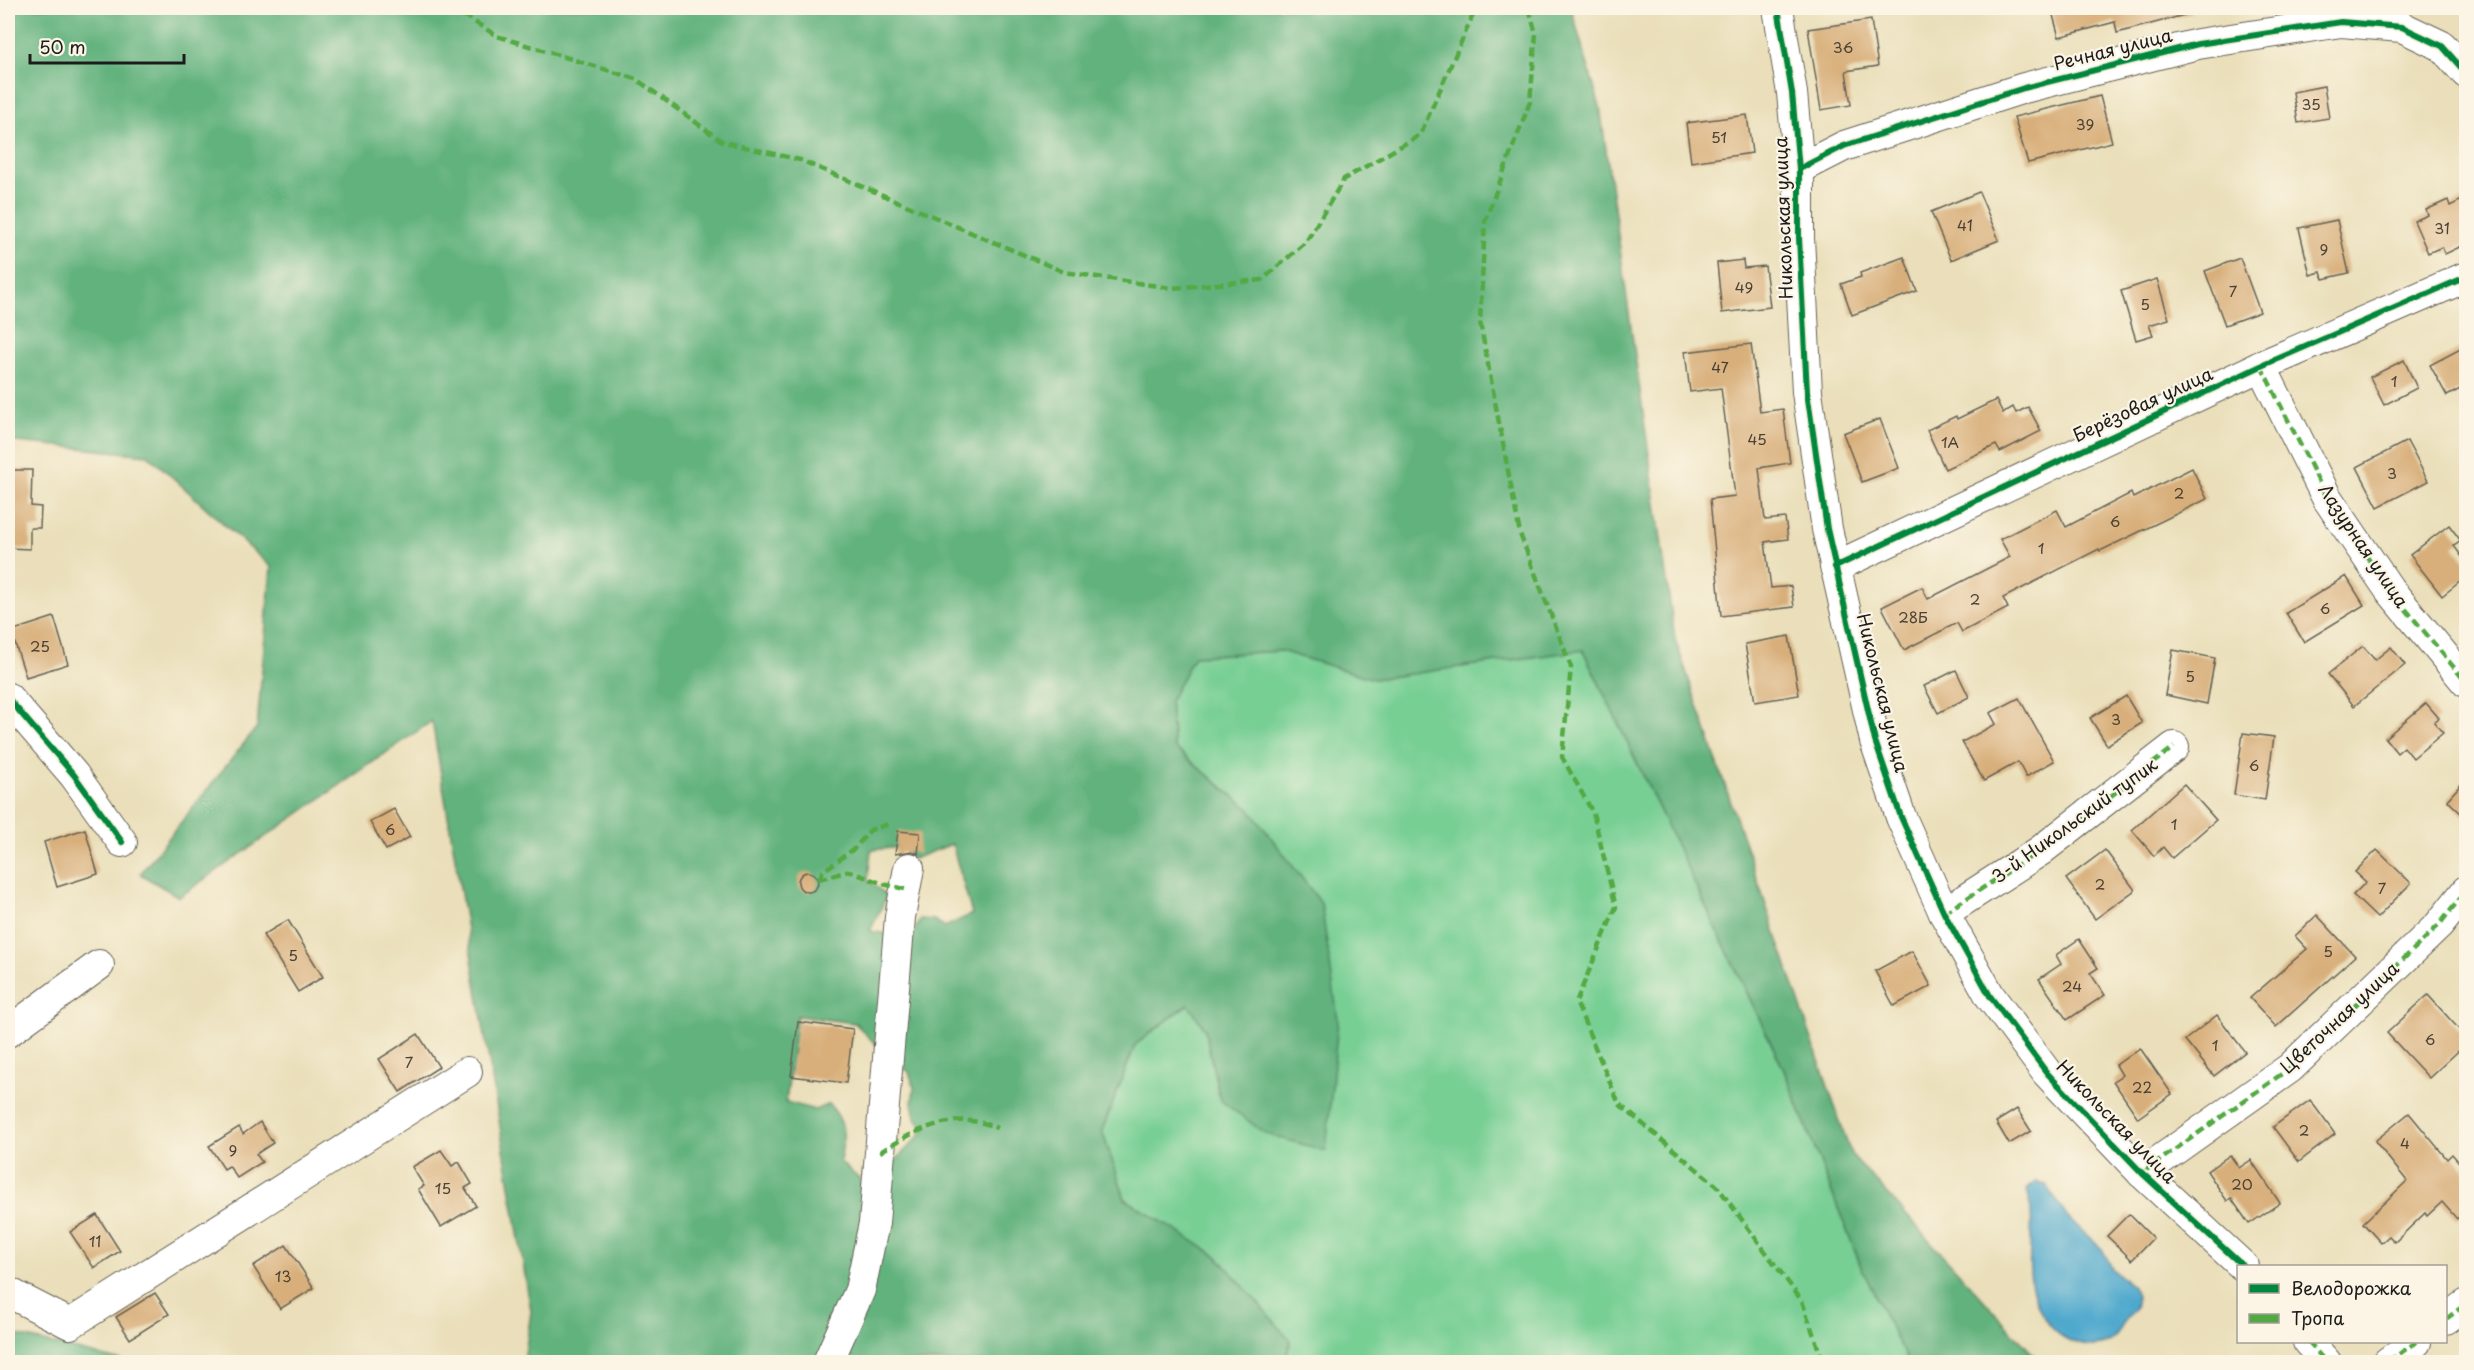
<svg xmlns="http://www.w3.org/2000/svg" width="2474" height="1370" viewBox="0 0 2474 1370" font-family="'Playpen Sans',sans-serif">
<rect width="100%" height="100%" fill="#fcf5e5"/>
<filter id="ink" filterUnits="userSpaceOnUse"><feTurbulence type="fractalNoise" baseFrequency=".0167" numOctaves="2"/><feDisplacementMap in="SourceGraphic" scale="12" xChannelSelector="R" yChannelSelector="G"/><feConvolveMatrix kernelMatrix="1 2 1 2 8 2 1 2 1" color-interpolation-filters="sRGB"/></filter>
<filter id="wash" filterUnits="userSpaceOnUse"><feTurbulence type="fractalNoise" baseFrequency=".008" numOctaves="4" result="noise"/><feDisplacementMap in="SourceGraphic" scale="24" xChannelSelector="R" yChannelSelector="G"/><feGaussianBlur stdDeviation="1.35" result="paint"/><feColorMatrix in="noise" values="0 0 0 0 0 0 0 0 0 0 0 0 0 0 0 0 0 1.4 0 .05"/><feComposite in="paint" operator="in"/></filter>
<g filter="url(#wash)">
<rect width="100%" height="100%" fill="#eadfba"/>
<path fill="#78cf94" stroke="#4a7658" stroke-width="1.5" d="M1583,650L1784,1070L1862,1269L1908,1362H1284L1291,1341L1217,1256L1125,1199L1102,1131L1135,1045L1189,1004L1205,1029L1220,1100L1250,810L1174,747L1170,701L1194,656L1281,651L1374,679Z"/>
<g fill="#62b27e" stroke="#3f674d" stroke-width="1.5" fill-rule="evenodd">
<path d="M8,8H1571L1600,107L1675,639L1851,1154L2040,1362H1908L1862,1269L1784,1070L1583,650L1374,679L1281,651L1194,656L1170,701L1174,747L1250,810L1321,903L1338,1020L1326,1151L1266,1134L1220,1100L1205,1029L1188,1004L1135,1045L1102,1131L1125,1199L1217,1256L1291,1341L1284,1362H524L531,1311L432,721L179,897L140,874L257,727L271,567L148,455L8,441ZM952,844L972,914L945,927L934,920L920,919L911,938L870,931L887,896L868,880L871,850L901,847L913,859ZM797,1016L855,1023L885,1054L909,1072L914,1087L912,1103L915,1118L925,1129C907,1151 888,1168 864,1183L840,1162C844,1136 848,1125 829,1104L815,1110L786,1102Z"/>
<path d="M8,1333L16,1335L126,1362H8Z"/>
</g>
<path fill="#50a9cd" stroke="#366274" stroke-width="1.5" d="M2036,1181L2047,1185L2067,1217L2102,1249L2113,1270L2132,1286L2137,1296L2135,1308C2122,1318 2122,1336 2107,1343C2095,1348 2082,1346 2071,1341C2045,1331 2032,1300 2030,1273C2028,1253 2033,1233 2031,1213C2031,1205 2029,1197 2027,1190Z"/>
<g id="blocks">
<g fill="#d8af7a">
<path d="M2051,8H2191L2192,13L2117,33L2115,22L2059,37Z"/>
<path d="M1871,20L1878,66L1846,71L1851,105L1821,110L1808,29Z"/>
<path d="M2324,86L2329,118L2298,123L2293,92Z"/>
<path d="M2100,96L2112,142L2028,163L2014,117Z"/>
<path d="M1747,115L1752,153L1691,162L1686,123Z"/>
<path d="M1979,192L1999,240L1951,260L1931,212Z"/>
<path d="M2466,198V244L2445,254L2442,247L2428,253L2414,221L2428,215L2426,210L2448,200L2450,206Z"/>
<path d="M2337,220L2349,273L2323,279L2321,272L2310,275L2299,228Z"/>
<path d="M1904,257L1917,291L1852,315L1841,284L1861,277L1860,273Z"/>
<path d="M2240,258L2260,312L2225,325L2205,271Z"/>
<path d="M1743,260L1744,268L1765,266L1770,307L1722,313L1717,263Z"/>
<path d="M2157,279L2169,319L2149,325L2153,335L2136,340L2121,291Z"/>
<path d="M1751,344L1760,412L1783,409L1790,463L1759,468L1765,520L1785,518L1788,539L1765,542L1771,588L1791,586L1794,607L1721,616L1710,499L1735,496L1721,388L1690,392L1685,352Z"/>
<path d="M2466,346V386L2447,396L2430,365Z"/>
<path d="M2404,360L2417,388L2384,405L2370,377Z"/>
<path d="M1996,400L2003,413L2013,407L2016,413L2028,407L2041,431L2000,452L1996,445L1945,469L1927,430L1956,416L1957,419Z"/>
<path d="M1880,419L1899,468L1862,482L1843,433Z"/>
<path d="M2407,441L2428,481L2378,507L2357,467Z"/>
<path d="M2192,468L2207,499L2100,551L2099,549L2003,598L2008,608L1962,632L1957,623L1904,650L1882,607L1922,587L1928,599L2010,557L2000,539L2057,510L2066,527L2131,493L2133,498Z"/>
<path d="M8,470H32L31,506L41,507L40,528H30V549L8,548Z"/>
<path d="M2449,525L2461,541L2454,546L2466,562V577L2442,596L2410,555Z"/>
<path d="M2346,576L2364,605L2304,642L2286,613Z"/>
<path d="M54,617L68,664L26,677L11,631Z"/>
<path d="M1789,636L1799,695L1755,702L1745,644Z"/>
<path d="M2363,646L2375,660L2391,647L2405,665L2354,706L2328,674Z"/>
<path d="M2173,650L2215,658L2207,704L2165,695Z"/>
<path d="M1956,670L1969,697L1938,713L1924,686Z"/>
<path d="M2126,696L2142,723L2107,745L2090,718Z"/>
<path d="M2019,698L2054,761L2026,777L2018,762L1984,781L1962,742L1996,724L1990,713Z"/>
<path d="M2426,703L2439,718L2434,722L2443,733L2413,758L2404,747L2397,753L2385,738Z"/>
<path d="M2243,733L2274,737L2265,800L2234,795Z"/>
<path d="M2466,779V818L2447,800Z"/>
<path d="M2184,784L2216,820L2172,858L2163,847L2154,856L2132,830Z"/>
<path d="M394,809L410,837L386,850L370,822Z"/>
<path d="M85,829L98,874L57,887L44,842Z"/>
<path d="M898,831L920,833L918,854L912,851L895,854Z"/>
<path d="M2105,850L2135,890L2095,919L2066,879Z"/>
<path d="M2377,850L2411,883L2377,918L2353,895L2366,882L2355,872Z"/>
<circle cx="808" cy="882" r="10"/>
<path d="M2317,915L2355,956L2276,1027L2250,998L2307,949L2295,936Z"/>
<path d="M288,920L323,977L298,992L263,935Z"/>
<path d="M2079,939L2098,968L2090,973L2105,995L2067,1020L2039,979L2061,964L2056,955Z"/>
<path d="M1912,951L1931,986L1894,1006L1875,971Z"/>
<path d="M2428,995L2466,1037V1044L2429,1078L2387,1033Z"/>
<path d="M2217,1015L2245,1052L2214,1076L2185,1040Z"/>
<path d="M798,1022L853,1029L846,1083L791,1076Z"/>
<path d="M418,1034L439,1067L400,1092L379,1059Z"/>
<path d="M2140,1048L2172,1094L2138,1118L2113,1081L2122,1075L2116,1065Z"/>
<path d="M2310,1100L2335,1134L2299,1162L2273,1127Z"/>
<path d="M2017,1109L2031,1131L2009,1144L1996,1122Z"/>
<path d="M2409,1113L2447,1159L2452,1154L2466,1170V1210L2457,1219L2442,1202L2427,1216L2425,1213L2395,1242L2389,1236L2381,1243L2363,1223L2407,1181L2375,1141Z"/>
<path d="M260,1122L273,1143L256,1154L262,1162L237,1178L229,1166L224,1169L209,1146L239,1127L243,1134Z"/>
<path d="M441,1150L452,1166L459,1162L472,1184L465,1188L476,1206L441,1227L418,1189L424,1186L412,1167Z"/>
<path d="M2230,1155L2239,1168L2251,1160L2280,1203L2249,1224L2231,1198L2227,1201L2207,1171Z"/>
<path d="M2129,1214L2153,1238L2132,1260L2107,1236Z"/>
<path d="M97,1215L120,1251L94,1268L70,1232Z"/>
<path d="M286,1245L314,1288L280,1309L253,1266Z"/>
<path d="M155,1293L169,1314L130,1339L116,1317Z"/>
</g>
</g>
</g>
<g filter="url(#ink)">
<use href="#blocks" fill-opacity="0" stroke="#646053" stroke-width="1.5"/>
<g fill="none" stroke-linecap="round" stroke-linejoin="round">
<g stroke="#646053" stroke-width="32">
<g id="minor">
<path d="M1778,8L1792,93L1799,169V238L1807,392L1827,529L1875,741L1901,817L1944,913L1990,996L2047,1073L2142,1173L2243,1266"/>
<path d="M1799,169L1844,146L2024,88L2198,44L2341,22L2402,27L2442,46L2466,73"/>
<path d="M2261,366L2327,498L2389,589L2466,682"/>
<path d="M1835,567L2261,366L2466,277"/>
<path d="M8,698L74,775L122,842"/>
<path d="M1944,913L2040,851L2174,747"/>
<path d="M8,1032L99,965"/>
<path d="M2142,1173L2290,1068L2439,925L2466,891"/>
<path d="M8,1292L70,1324L467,1072"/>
<path d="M2446,1319L2466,1304"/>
<path d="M2308,1342L2326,1362"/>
<path d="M828,1362L860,1290L874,1223L900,917L909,868"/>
<path d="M2388,1362L2416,1342"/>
</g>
</g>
<use href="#minor" stroke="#fff" stroke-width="30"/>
<g stroke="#52a943" stroke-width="4.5" stroke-dasharray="9 4.5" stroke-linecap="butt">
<path d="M452,8L497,36L636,79L723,142L800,160L1064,272L1171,288L1262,280L1306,242L1344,179L1420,135L1476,8"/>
<path d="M1529,8L1536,34L1530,102L1485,221L1480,322L1520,534L1571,667L1562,757L1593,813L1616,907L1576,1002L1619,1104L1717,1186L1802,1301L1823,1362"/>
<path d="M2261,366L2327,498L2389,589L2466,682"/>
<path d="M819,879L823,871L855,848L870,830L889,824"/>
<path d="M819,879L849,871L883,884L905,889"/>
<path d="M1944,913L2040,851L2174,747"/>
<path d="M880,1152C915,1130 956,1109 997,1128"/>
<path d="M2142,1173L2290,1068L2439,925L2466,891"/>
<path d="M2446,1319L2466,1304"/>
<path d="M2308,1342L2326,1362"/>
<path d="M2388,1362L2416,1342"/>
</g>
<g stroke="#fcf5e5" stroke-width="10">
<g id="cycleway">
<path d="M1778,8L1792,93L1799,169V238L1807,392L1827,529L1875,741L1901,817L1944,913L1990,996L2047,1073L2142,1173L2243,1266"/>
<path d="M1799,169L1844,146L2024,88L2198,44L2341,22L2402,27L2442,46L2466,73"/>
<path d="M1835,567L2261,366L2466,277"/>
<path d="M8,698L74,775L122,842"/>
</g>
</g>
<use href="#cycleway" stroke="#00873e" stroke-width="6"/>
</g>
</g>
<g text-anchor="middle" stroke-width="4.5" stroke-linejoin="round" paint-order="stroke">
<g font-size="15" fill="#4b4134">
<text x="1843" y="53">36</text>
<text x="2311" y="110">35</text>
<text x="2085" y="130">39</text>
<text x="1719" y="143">51</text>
<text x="1965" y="231">41</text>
<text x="2442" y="234">31</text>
<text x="2324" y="255">9</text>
<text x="1744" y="293">49</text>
<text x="2233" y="297">7</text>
<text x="2145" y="310">5</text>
<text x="1720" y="373">47</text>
<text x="2394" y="387">1</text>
<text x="1757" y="445">45</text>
<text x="1950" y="448">1А</text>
<text x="2392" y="479">3</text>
<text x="2179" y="499">2</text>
<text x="2115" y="527">6</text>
<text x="2041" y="554">1</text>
<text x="1975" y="605">2</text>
<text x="2325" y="614">6</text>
<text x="1913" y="623">28Б</text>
<text x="40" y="652">25</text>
<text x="2190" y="682">5</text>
<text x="2116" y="725">3</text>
<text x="2254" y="771">6</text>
<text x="2174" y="830">1</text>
<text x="390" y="835">6</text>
<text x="2100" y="890">2</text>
<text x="2382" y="894">7</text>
<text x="2328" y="957">5</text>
<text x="293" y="961">5</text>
<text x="2072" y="992">24</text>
<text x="2430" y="1045">6</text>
<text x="2215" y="1051">1</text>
<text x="409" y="1068">7</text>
<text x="2142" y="1093">22</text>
<text x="2304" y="1136">2</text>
<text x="2405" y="1149">4</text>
<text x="233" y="1156">9</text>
<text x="2242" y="1190">20</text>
<text x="443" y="1194">15</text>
<text x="95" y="1247">11</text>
<text x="283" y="1282">13</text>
</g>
<g font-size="18" fill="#1c1c1c" stroke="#fcf5e5">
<text transform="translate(2113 50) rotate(-14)" y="6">Речная улица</text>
<text transform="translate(1784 218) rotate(-92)" y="6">Никольская улица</text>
<text transform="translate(2143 405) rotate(-25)" y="6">Берёзовая улица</text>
<text transform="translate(2363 546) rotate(56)" y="6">Лазурная улица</text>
<text transform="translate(1882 693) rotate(76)" y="6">Никольская улица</text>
<text transform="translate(2075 821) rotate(-36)" y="6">3-й Никольский тупик</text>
<text transform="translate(2340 1018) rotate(-43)" y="6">Цветочная улица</text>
<text transform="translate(2116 1122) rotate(46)" y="6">Никольская улица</text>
</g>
</g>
<rect width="2474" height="1370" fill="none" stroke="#fcf5e5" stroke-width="30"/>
<rect x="2237" y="1265" width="210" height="78" fill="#fcf5e5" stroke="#a29e95" stroke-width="1.5"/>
<rect x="2249" y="1284" width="30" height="9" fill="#00873e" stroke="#a29e95" stroke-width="1.5"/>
<text x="2291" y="1295" font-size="18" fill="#1c1c1c">Велодорожка</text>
<rect x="2249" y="1314" width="30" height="9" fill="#52a943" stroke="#a29e95" stroke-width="1.5"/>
<text x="2291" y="1325" font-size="18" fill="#1c1c1c">Тропа</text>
<path d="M30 54v9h154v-9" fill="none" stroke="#1c1c1c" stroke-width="3"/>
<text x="39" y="54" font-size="18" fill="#1c1c1c" stroke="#fcf5e5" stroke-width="4.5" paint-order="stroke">50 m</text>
</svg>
